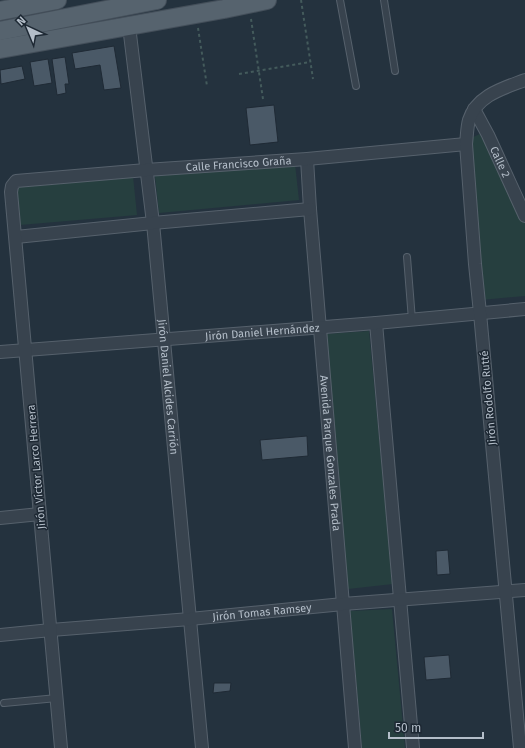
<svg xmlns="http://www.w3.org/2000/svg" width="525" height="748" viewBox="0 0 525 748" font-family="'Fira Sans',sans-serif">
<rect width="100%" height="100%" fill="#24323e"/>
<g fill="#263f3f">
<path d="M480,134L488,140L525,221V296L481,300L471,138Z"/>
<path d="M295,164L299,200L159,213L155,176Z"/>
<path d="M133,176L137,215L20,225L17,186Z"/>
<path d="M369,331L393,584L348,589L326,334Z"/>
<path d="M392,609L405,748H362L350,611Z"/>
</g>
<g fill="#4a5967" stroke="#1f2a35">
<path d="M114,46L121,88L104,90L100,65L75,69L72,53Z"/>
<path d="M65,57L69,84H65L66,93L57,95L52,59Z"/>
<path d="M48,59L52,83L34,86L30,62Z"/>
<path d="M22,66L25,79L1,84L0,70Z"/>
<path d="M274,105L278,142L250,145L246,108Z"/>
<path d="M307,436L308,456L262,460L260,440Z"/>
<path d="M448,550L450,574L437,575L436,551Z"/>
<path d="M449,655L451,678L426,680L424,657Z"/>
<path d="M214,683H231L230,691L213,693Z"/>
</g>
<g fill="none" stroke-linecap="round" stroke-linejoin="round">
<g stroke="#56616c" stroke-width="8">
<g id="lane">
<path d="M340,0L356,86"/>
<path d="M384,0L395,71"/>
<path d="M407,257L412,320"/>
<path d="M4,703L57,698"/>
</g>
</g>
<g stroke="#56616c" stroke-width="14">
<g id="street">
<path id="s1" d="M129,26L153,223L202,748"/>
<path id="s2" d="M474,109L488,135L525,216"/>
<path id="s3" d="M307,159L310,209L355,748"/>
<path d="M16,237L153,223L310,209"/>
<path d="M376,323L413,748"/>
<path id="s4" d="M0,352L376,323L525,309"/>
<path d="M0,518L40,514"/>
<path id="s5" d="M0,635L51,630L190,619L343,604L525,590"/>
<path id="s6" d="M61,748L11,192L12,186L16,181L146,170L307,159L466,144"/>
<path d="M520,748L480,313L475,264L466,144C467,136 467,127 469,120C477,95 504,88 525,80"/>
</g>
</g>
<g stroke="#444f5a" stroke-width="20">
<g id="primary">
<path d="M0,11L57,0"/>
<path d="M0,31L157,0"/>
<path d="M0,49L224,9L267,0"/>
</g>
</g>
<g stroke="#445b5c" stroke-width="2" stroke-dasharray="3 3" stroke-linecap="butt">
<path d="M301,0L313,79"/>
<path d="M251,19L263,99"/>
<path d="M198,28L207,86"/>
<path d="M239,74L310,62"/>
</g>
<use href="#lane" stroke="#38434e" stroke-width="6"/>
<use href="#street" stroke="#38434e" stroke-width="12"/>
<use href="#primary" stroke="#56636e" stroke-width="18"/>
</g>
<g text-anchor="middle" stroke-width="3" stroke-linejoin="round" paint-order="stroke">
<g font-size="11" fill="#b4bec9" stroke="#1d2833">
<text dy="4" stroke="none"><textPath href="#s2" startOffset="59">Calle 2</textPath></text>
<text dy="4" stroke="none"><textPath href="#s6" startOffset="794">Calle Francisco Graña</textPath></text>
<text dy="4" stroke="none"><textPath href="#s4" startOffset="263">Jirón Daniel Hernández</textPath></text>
<text dy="4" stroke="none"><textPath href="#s1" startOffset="363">Jirón Daniel Alcides Carrión</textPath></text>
<text transform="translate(488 398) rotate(-95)" y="4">Jirón Rodolfo Rutté</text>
<text dy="4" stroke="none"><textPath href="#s3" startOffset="295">Avenida Parque Gonzales Prada</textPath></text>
<text transform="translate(36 467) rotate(-95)" y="4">Jirón Víctor Larco Herrera</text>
<text dy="4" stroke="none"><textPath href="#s5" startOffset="263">Jirón Tomas Ramsey</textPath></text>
</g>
</g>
<g transform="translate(28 28) rotate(316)" stroke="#1d2833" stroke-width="3" paint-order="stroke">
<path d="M0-3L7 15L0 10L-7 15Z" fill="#b4bec9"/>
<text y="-6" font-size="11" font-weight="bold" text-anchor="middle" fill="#b4bec9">N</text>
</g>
<path d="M389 732v6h94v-6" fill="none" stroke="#b4bec9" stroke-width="2"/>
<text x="395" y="732" font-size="12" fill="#b4bec9" stroke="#1d2833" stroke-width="3" paint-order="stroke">50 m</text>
</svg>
